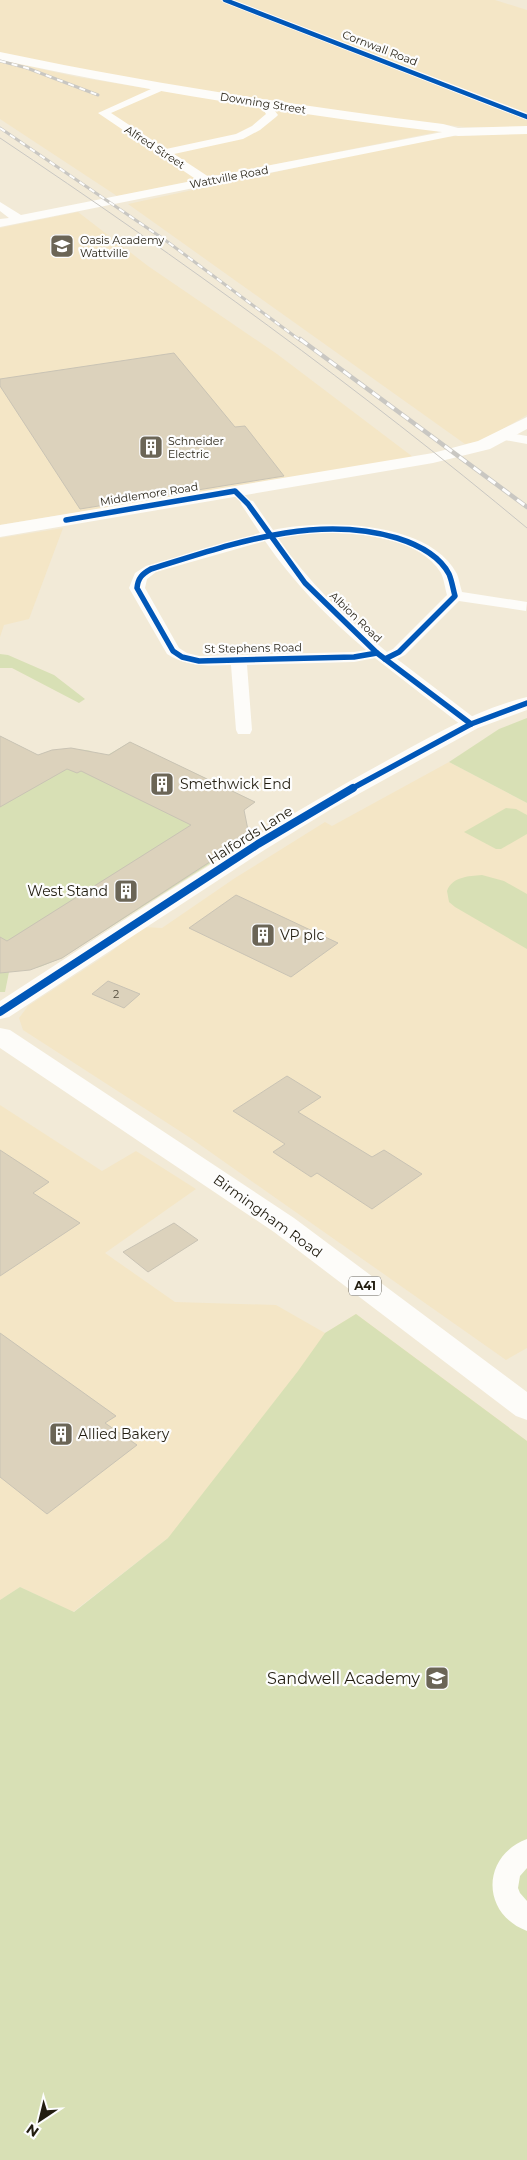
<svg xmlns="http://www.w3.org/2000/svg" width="527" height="2160" viewBox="0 0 527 2160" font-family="Montserrat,sans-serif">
<rect width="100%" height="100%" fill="#f2ead7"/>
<g fill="#f4e6c6">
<path d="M0,0H495L527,10V127H465L373,116L118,78L0,54Z"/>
<path d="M0,60L77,77L181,94L439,130L437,132L117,196L0,119Z"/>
<path d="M527,133V415L482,441L465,444L128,204L438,137Z"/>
<path d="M78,212L148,266L277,354L413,457L0,525V228Z"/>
<path d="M63,528L29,619L4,625L0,637V538Z"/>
<path d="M449,762L527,803V1348L506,1360L189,1137L23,1030L19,1018L28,1006L108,954L143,927L162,928L235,878L325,822L332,826Z"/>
<path d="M0,1105L102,1171L136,1151L196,1189L105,1253L175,1302L276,1305L325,1333L356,1314L527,1441L168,1538L73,1612L20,1587L0,1600Z"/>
</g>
<g fill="#d8e0b5">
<path d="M0,654L8,655L54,675L85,699L79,703L12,668H0Z"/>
<path d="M527,718V803L449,762L499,729Z"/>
<path d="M0,736L38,755C57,748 72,748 91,751L88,754L99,760L130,742L255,802L239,813C252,828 250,835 236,847L62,958L40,967L9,972L5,992H0Z"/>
<path d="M506,808L516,809L527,815V834L501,849H496L464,832Z"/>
<path d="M482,875L504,881L527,894V949L455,907L449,902L447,891C452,877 468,876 482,875Z"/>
<path d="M356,1314L527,1441V2160H0V1600L20,1587L74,1612L168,1538L298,1371L325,1333Z"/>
</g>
<g fill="#dcd2bc" stroke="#c9c3b4">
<path d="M174,353L235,427L245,426L284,476L80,509L0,386V379Z"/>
<path d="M0,736L38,755L52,750L71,748L109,755L130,742L255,802L244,810L248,830L245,839L62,958L30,970L0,973V937L7,941L191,825L81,771L77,773L67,769L0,807Z"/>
<path d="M236,895L338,943L291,977L189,928Z"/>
<path d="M108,981L140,994L124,1008L92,994Z"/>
<path d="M287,1076L321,1097L298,1112L372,1157L384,1150L422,1174L372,1209L317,1173L311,1177L273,1152L285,1144L233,1111Z"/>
<path d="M0,1150L49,1182L33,1193L80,1223L0,1276Z"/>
<path d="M174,1223L198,1240L148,1272L123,1252Z"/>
<path d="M0,1333L116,1416L105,1423L137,1445L47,1514L0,1477Z"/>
</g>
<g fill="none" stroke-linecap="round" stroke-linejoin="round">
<g fill="#fdfcf9" fill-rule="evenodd">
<path d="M220,0H234L527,113V120Z"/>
<path d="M162,84L167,87L166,89L111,113L166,149L236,134L252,126L266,114L264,111L269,103L273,102L278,105L275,111L278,115L276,117L260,130L243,139L174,154L209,177L458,129L464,132L458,135L0,227V219L9,218L0,211V202L21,215L197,180L98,113Z"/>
<path d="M504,432L527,436V444L499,439L497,436Z"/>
<path d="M248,500L253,501L273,530C323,519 429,520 457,574C459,579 460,586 462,592L527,602L526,611L459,601L405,655L397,659L477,720L479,724L477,728H465L375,658L354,662L247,665L252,730L250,734H238L236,730L231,665C209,666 187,667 167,654L129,588L135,573L146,566L260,533L241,504L243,501ZM311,533C350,532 418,535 441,573C444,579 445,588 447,595L393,649L387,652C346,618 308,582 278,538ZM265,541C293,582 328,618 366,650L354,652L199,656L187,653L179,648L145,588L147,579L156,572Z"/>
<path d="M527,1839V1868L520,1876L518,1888L520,1893L527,1901V1931C481,1914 481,1856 527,1839Z"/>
</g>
<g fill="#fdfcf9" fill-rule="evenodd">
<path d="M0,52C147,83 294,105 443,124L458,128L527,126V134L458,136L442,132C294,114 146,91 0,60Z"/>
<path d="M527,417V429L490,449L433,463L0,537V525L433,453L478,441Z"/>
<path d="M527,697V710L478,728L333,808L266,849L9,1017L0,1019V1001C125,920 248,836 379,765C427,739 474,710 527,697Z"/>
</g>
<path fill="#fdfcf9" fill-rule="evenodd" d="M0,1028L10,1030L294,1218L527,1392V1420L516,1416L274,1232L0,1048Z"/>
<path stroke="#c9c7c2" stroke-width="1" d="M0,138C181,259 359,388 527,528"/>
<g stroke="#c9c7c2" stroke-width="3">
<g id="rail-far1">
<path d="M0,61L27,68L98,95"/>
<path d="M0,128L165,240L301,341"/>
</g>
</g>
<g stroke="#c9c7c2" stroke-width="4.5">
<path id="rail" d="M300,339L527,507"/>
</g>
<use href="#rail-far1" stroke="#fdfdfd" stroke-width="2" stroke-dasharray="6" stroke-linecap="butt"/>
<use href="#rail" stroke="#fdfdfd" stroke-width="3" stroke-dasharray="9" stroke-linecap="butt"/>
<g stroke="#fdfdfd" stroke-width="6">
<path id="cycleway-far2" d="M225,0L527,117"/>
</g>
<g stroke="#fdfdfd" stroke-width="8">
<g id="cycleway-far1">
<path d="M66,520L235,491L248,504L305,583L377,653L471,724"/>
<path d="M377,653L354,657L199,661L182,657L173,651L137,588C138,578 142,574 151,569C230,545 314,513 397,538C416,544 439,555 449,574C452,581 453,589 455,596L399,652L385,659"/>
<path d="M351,789L471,724L527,703"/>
</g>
</g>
<g stroke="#fdfdfd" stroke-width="11">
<path id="cycleway" d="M0,1012L258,844L353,788"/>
</g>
<use href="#cycleway-far2" stroke="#0057b8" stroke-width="4.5"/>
<use href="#cycleway-far1" stroke="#0057b8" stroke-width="5.5"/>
<use href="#cycleway" stroke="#0057b8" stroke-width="8"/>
</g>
<defs>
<g id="school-square" transform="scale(1.25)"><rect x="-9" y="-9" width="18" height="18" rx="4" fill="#6b6556" stroke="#fdfdfd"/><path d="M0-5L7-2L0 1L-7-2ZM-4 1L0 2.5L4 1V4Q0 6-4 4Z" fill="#fff"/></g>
<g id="building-square" transform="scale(1.25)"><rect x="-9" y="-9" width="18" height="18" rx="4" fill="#6b6556" stroke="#fdfdfd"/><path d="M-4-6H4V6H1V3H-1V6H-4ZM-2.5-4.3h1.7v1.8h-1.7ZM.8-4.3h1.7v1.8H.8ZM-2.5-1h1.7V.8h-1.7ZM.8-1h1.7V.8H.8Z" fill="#fff"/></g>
</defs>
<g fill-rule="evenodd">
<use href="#school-square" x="62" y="246"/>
<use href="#building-square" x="151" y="447"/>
<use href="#building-square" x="162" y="784"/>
<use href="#building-square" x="126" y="891"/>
<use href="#building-square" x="263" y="935"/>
<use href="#building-square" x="61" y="1434"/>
<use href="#school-square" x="437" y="1678"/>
</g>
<g text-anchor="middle" stroke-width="4.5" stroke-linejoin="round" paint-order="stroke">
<g font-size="11" fill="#221d10" stroke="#fdfdfd">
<text transform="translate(380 48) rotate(21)" y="4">Cornwall Road</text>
<text transform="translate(263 103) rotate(9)" y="4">Downing Street</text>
<text transform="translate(155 147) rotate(33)" y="4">Alfred Street</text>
<text transform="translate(229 177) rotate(-11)" y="4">Wattville Road</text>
<text transform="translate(149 494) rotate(-9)" y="4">Middlemore Road</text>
<text transform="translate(356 617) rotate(44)" y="4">Albion Road</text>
<text transform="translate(253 648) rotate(-1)" y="4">St Stephens Road</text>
</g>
<g font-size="11" fill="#221d10" stroke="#fdfdfd" text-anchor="start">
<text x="80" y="244">Oasis Academy<tspan x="80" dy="13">Wattville</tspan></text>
<text x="168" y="445">Schneider<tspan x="168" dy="13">Electric</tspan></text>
</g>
<g font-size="11" fill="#524b3c">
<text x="116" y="998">2</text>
</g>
<rect fill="#fdfdfd" stroke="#646057" stroke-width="1" x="349" y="1276.5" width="32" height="19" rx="4"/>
<g font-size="12" font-weight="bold" fill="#221d10">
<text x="365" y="1290">A41</text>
</g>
<g font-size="14" fill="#221d10" stroke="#fdfdfd" text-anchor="start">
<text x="180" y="789">Smethwick End</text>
<text x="108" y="896" text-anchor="end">West Stand</text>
<text x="280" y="940">VP plc</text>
<text x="78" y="1439">Allied Bakery</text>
</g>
<g font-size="14" fill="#221d10" stroke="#fdfdfd">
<text transform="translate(250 835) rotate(-32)" y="5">Halfords Lane</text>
<text transform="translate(268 1216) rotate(36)" y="5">Birmingham Road</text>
</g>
<g font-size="16" fill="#221d10" stroke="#fdfdfd" text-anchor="end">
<text x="420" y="1684">Sandwell Academy</text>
</g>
</g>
<g transform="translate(40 2120) rotate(215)" stroke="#fdfdfd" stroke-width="4" paint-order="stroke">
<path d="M0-4L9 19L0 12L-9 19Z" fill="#221d10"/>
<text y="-8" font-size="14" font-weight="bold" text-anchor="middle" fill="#221d10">N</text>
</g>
</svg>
